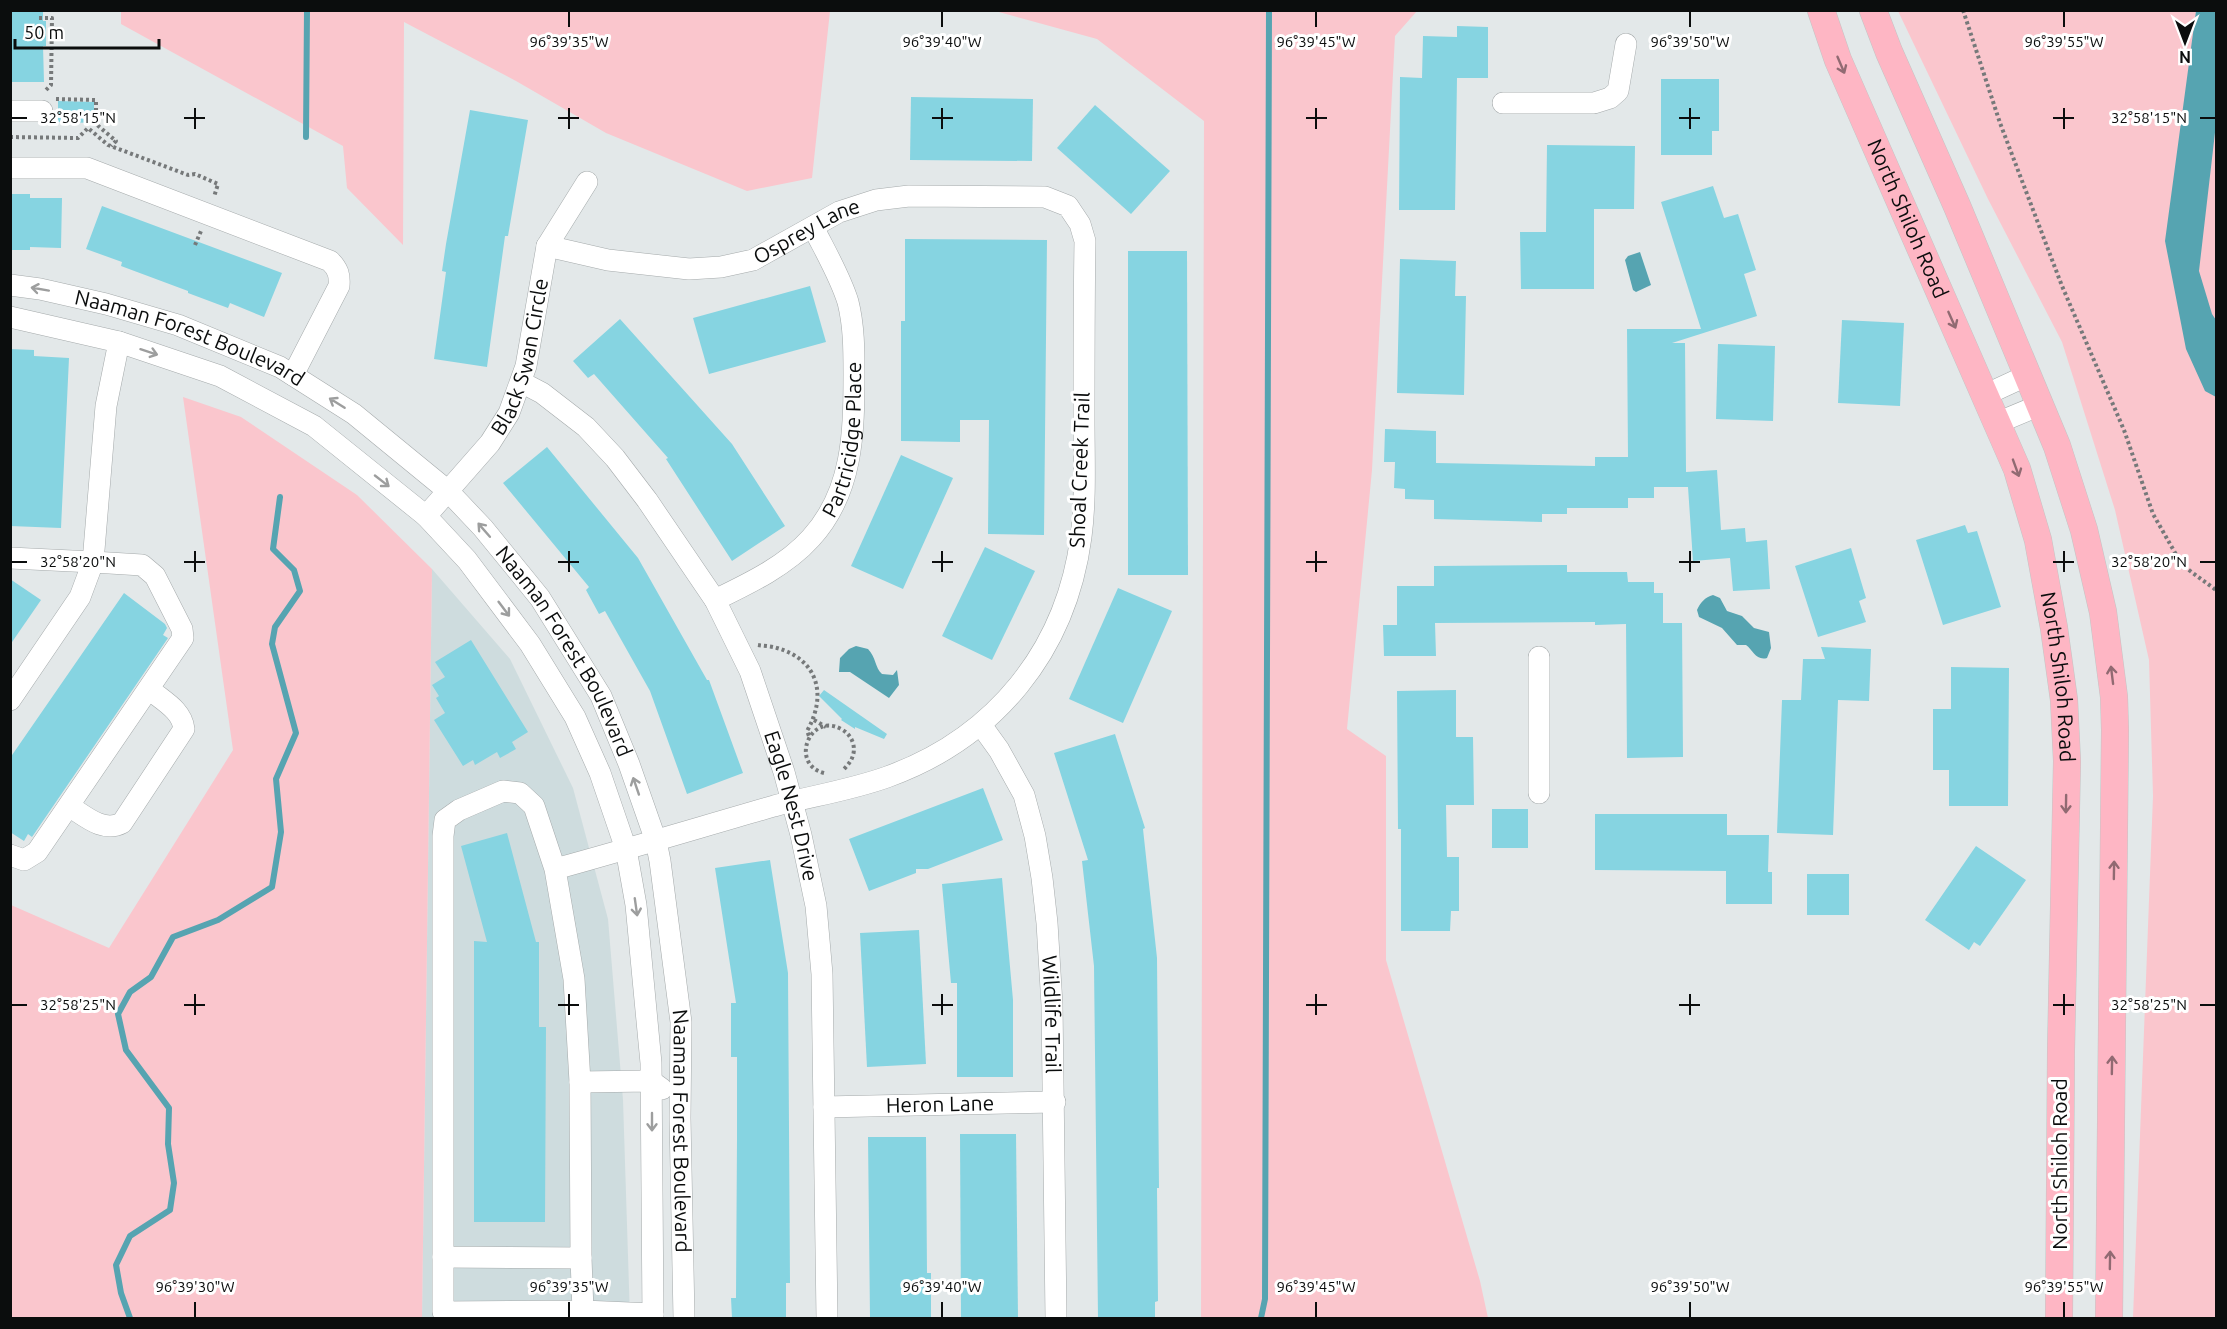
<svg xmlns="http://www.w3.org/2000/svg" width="2227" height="1329" viewBox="0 0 2227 1329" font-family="Ubuntu,sans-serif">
<rect width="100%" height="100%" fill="#e3e8e9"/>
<path fill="#cedcde" d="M432,569L510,659L573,788L608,919L623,1100L630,1318H422Z"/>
<g fill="#fac6cd">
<path d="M121,11H830L812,178L747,191L606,133L516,81L404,22L403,245L347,188L343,146L121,24Z"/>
<path d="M995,11H1417L1395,36L1372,470L1347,729L1386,756V960L1480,1281L1488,1318H1201L1204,121L1097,39Z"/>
<path d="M1898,11H2216V1318H2133L2153,796L2149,660L2115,510L2062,342L1988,199Z"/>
<path d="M183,397L241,417L357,495L432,569L422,1318H11V905L109,948L233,750Z"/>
</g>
<g fill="#56a4b1">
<path d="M2196,11H2216V124L2199,271L2212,314L2216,320V397L2205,391L2186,349L2165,241Z"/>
<path d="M1640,252L1651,285L1636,292L1633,290L1625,260L1628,256Z"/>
<path d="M1713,595L1720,598L1727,611L1742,616L1754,628L1769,632L1771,648L1767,658C1756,661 1753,650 1746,645H1737L1722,628L1699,617L1697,610C1700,603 1705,597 1713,595Z"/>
<path d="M856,646L868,649C876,657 875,668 882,674L893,675L897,670L899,685L889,698L850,672H839L840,658L849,649Z"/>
</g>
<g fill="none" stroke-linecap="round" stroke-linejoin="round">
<g stroke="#56a4b1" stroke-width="6">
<path d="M306,137L307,10"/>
<path d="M130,1318L121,1293L116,1265L130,1236L170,1210L174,1183L168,1144L169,1108L126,1050L118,1014L130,992L151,977L173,937L218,920L272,887L281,832L276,779L296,733L272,644L275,627L300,591L294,570L273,549L280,497"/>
<path d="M1261,1318L1265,1299L1269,10"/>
</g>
</g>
<g fill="#86d4e1">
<path d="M10,10H43V21H46V46H43L44,82H10Z"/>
<path d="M1457,26L1488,27V78H1457L1455,210H1399L1400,77L1422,78L1423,36L1457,37Z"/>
<path d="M1661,79H1719V131H1712V155H1661Z"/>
<path d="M911,97L1033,99L1032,161L910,160Z"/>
<path d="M58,101L94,102V123L58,122Z"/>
<path d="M1095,105L1170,171L1131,214L1057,148Z"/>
<path d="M470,110L528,120L508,236H505L487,367L434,359L446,272L442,271L446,244Z"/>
<path d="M1547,145L1635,146L1634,209H1594V289H1521L1520,232H1546Z"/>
<path d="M1713,186L1724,218L1738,214L1756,270L1744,274L1757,316L1672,343H1685L1686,472L1717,470L1721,530L1745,528L1746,542L1767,540L1770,589L1733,591L1730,558L1693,561L1688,487H1654V498H1628V508H1567V514H1542V522L1434,519V500L1405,499V489L1394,488L1395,462H1384L1385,429L1436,431V463L1595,466V457H1628L1627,329H1701L1661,202Z"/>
<path d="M10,194H30V198H62L61,248L30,247V250H10Z"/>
<path d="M102,206L282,273L264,317L230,303L228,308L188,293V291L121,266L122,262L86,249Z"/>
<path d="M905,239L1047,240L1044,535L988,534L989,420H960V442L901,441V321H905Z"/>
<path d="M1128,251H1187L1188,575H1128Z"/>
<path d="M1400,259L1456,261L1455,296H1466L1464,395L1397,393Z"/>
<path d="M810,286L826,342L709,374L693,318Z"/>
<path d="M620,319L732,444L785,526L732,561L666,459L668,458L594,374L588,378L573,361Z"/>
<path d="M1842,320L1904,323L1900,406L1838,403Z"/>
<path d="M1718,344L1775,346L1773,421L1716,419Z"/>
<path d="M10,349L34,350V356L69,358L61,528L10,526Z"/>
<path d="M547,447L638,558L707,680H709L743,773L687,794L650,691L605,611L599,614L586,590L589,587L503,483Z"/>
<path d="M901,455L953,478L903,589L851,566Z"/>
<path d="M1965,525L1968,533L1977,531L2001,607L1943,625L1916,540Z"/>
<path d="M985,547L1035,571L992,660L942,636Z"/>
<path d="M1851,548L1866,598L1859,601L1866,622L1818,637L1795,566Z"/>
<path d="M1567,565V572H1627L1628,582H1654V593H1663V623H1682L1683,757L1627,758L1626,624L1595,625V622L1435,623L1436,656H1384L1383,625H1397V586H1434V566Z"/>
<path d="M10,579L41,600L10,645Z"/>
<path d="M1118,588L1172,611L1123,723L1069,699Z"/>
<path d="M124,593L165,624L167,628L163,635L168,638L32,837L28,834L24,841L10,832V758Z"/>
<path d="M471,640L528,732L512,742L516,749L500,758L497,752L475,765L473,760L463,766L434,720L445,713L436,698L439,696L432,685L445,677L435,662Z"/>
<path d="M1821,647L1871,649L1869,701L1838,700L1833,835L1777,833L1782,700H1801L1803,659H1825Z"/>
<path d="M1951,667L2009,668L2008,806H1949V770H1933V709H1951Z"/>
<path d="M824,690L887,734L884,739L855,727V729L841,720L842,719L819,696Z"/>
<path d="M1456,690V737H1473L1474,805H1446L1447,857H1459V911H1451L1450,931H1401V829H1398L1397,691Z"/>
<path d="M1115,734L1145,828L1143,829L1157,958L1159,1188H1157L1158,1301L1155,1302V1318H1098L1094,966L1082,861L1088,860L1054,753Z"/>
<path d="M983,788L1003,840L928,869H916V873L869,891L849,839Z"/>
<rect x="1492" y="809" width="36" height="39"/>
<path d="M1595,814H1727V835H1769L1768,872H1772V904H1726V871L1595,870Z"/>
<path d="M507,833L536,942H539V1027H546L545,1222H474V941L487,942L461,846Z"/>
<path d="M1976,846L2026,880L1980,946L1974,942L1969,950L1925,920Z"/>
<path d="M770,860L788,973L790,1283H786V1318H732L731,1298H736L737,1139V1057H731V1003H736L715,868Z"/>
<rect x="1807" y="874" width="42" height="41"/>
<path d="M1002,878L1013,1000V1077H957V983H951L942,884Z"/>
<path d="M919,930L926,1064L867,1067L860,933Z"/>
<path d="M960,1134H1016L1018,1318H961Z"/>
<path d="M868,1137H926L927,1273H931V1318H870Z"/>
</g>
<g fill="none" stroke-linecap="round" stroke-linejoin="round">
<g stroke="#a5aaab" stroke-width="22">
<g id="minor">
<path d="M1503,103H1594L1610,98L1618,91L1626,44"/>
<path d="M10,111H42"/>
<path d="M10,168H87L330,261C338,269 340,275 339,286L293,375"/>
<path id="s1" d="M547,246L608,260L689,269L721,267L753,260L839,212L876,200L909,196L1045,197L1068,206L1080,224L1085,241C1084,301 1084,360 1084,420C1084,459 1086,499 1081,537C1066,651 995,738 887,777C851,790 812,796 774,806C701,827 628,849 555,869L534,806L520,793L503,791L459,810L445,820L443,836V1257L581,1258L580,1082L574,979L555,869"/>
<path id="s2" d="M10,285L40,289L106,304L178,325L280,367L354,414L448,491L483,528L540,598L601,696L629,764L656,841L660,861L681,1022L680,1118L684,1318"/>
<path d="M10,317L119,342L220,376L314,426L426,516L467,560L530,644L575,717L600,773L626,849L636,905L651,1063L653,1318"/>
<path id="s3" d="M521,382L542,393L586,427L615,458L647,500L715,600L750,671L784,772L801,835L816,906L822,974L827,1318"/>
<path d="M1985,395L2028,375"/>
<path d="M1997,423L2040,405"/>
<path id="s4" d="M426,516L490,443L509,413L526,366L547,246L587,182"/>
<path d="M10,558L93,562L106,406L119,342"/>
<path id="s5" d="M715,600C748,584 786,566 811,538C853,492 854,433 854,374C854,350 854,326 848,302C840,276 825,251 813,227"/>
<path d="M10,700L80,597L93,562L142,565L155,576L182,629L183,638L37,852L24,860L10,855"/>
<path id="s6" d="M981,725L999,750L1024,795L1035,836L1042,878L1047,923L1052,1005L1056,1318"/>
<path d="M1539,793V657"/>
<path d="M69,806C85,816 103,833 122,823L184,729C182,710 163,701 149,689"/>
<path d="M580,1082L651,1081L662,1089"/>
<path id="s7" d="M824,1107L1055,1102"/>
<path d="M443,1257V1312L583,1311L581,1258"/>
<path d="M583,1318V1311L653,1314"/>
</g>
</g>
<g stroke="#c4c5c5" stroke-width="28">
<g id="major">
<path id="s8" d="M1821,10L1838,60L2017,469L2038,540L2054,628L2064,700L2067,761L2061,1051L2059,1318"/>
<path d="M1873,10L1889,52L1957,206L2057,446L2084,530L2103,612L2114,697L2115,730L2109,1318"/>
</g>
</g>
<g stroke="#76797a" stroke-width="4" stroke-dasharray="3 3" stroke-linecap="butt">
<path d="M1963,10L2000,123L2062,286L2124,430L2153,514L2182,565L2216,590"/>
<path d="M39,18H52L51,85L44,92"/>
<path d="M56,99L96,100V124L116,141L111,146"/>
<path d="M10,137L78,138L88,128L108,145L188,175L195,174L218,184L214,197"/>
<path d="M195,245L201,231"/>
<path d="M758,645C764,646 771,646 777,648C819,660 827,696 807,731L809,736"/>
<path d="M814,720L826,727"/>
<path d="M824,773C789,764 810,712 841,729C847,732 851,737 853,743C856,754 851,762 844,769"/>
</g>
<use href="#minor" stroke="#fff" stroke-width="21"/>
<use href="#major" stroke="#feb6c4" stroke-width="27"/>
</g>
<defs><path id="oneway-shaft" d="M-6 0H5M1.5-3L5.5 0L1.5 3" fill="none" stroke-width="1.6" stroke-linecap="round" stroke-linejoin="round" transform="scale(1.5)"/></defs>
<g stroke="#916a72">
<use href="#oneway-shaft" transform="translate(1841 65) rotate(67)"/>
<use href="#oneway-shaft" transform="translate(1952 320) rotate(66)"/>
<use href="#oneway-shaft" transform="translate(2016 468) rotate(70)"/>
<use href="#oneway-shaft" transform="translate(2112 675) rotate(-97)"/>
<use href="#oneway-shaft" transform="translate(2066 804) rotate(91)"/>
<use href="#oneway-shaft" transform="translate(2114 870) rotate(-89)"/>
<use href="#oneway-shaft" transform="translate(2112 1065) rotate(-89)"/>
<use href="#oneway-shaft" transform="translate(2110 1260) rotate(-89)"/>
</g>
<g stroke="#9d9e9e">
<use href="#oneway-shaft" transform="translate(40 289) rotate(-170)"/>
<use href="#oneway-shaft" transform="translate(149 352) rotate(18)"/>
<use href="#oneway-shaft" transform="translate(337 403) rotate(-148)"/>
<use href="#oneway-shaft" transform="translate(382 481) rotate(38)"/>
<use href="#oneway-shaft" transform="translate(484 530) rotate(-131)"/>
<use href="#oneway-shaft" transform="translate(504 609) rotate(53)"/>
<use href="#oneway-shaft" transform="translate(636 786) rotate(-109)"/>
<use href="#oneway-shaft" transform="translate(636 907) rotate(82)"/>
<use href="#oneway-shaft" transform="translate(652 1122) rotate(90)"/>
</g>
<path fill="none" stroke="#0b0d0d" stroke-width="2" d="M569,12V27M942,12V27M1316,12V27M1690,12V27M2064,12V27M195,108V129M569,108V129M942,108V129M1316,108V129M1690,108V129M2064,108V129M12,118H27M184,118H205M558,118H579M932,118H953M1306,118H1327M1679,118H1700M2053,118H2074M2200,118H2215M195,551V572M569,551V572M942,551V572M1316,551V572M1690,551V572M2064,551V572M12,562H27M184,562H205M558,562H579M932,562H953M1306,562H1327M1679,562H1700M2053,562H2074M2200,562H2215M195,994V1015M569,994V1015M942,994V1015M1316,994V1015M1690,994V1015M2064,994V1015M12,1005H27M184,1005H205M558,1005H579M932,1005H953M1306,1005H1327M1679,1005H1700M2053,1005H2074M2200,1005H2215M195,1302V1317M569,1302V1317M942,1302V1317M1316,1302V1317M1690,1302V1317M2064,1302V1317"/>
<g text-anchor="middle" stroke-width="6" stroke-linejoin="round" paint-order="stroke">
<g font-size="21" fill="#0b0d0d" stroke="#fff">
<text dy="7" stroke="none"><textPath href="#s8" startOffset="226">North Shiloh Road</textPath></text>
<text dy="7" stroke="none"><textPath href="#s1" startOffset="270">Osprey Lane</textPath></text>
<text dy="7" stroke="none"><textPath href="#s2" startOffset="188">Naaman Forest Boulevard</textPath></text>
<text dy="7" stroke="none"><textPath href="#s4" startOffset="190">Black Swan Circle</textPath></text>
<text dy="7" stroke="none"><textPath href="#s5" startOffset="222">Partricidge Place</textPath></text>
<text transform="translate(1080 470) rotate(-88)" y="7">Shoal Creek Trail</text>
<text dy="7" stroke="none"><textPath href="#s2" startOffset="692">Naaman Forest Boulevard</textPath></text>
<text dy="7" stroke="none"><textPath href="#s8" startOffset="712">North Shiloh Road</textPath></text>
<text dy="7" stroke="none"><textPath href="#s3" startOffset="516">Eagle Nest Drive</textPath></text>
<text dy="7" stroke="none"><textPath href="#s6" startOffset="304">Wildlife Trail</textPath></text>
<text dy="7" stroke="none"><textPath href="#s7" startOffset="116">Heron Lane</textPath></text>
<text dy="7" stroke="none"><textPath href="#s2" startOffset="1196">Naaman Forest Boulevard</textPath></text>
<text transform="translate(2060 1164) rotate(-90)" y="7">North Shiloh Road</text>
</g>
</g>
<g font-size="15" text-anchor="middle" fill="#0b0d0d" stroke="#fff" stroke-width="6" stroke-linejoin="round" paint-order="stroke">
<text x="569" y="47">96°39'35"W</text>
<text x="942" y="47">96°39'40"W</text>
<text x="1316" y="47">96°39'45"W</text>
<text x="1690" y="47">96°39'50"W</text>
<text x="2064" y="47">96°39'55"W</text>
<text x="2149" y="123">32°58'15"N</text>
<text x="78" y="123">32°58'15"N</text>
<text x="2149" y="567">32°58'20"N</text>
<text x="78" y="567">32°58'20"N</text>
<text x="2149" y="1010">32°58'25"N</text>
<text x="78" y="1010">32°58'25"N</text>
<text x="195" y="1292">96°39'30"W</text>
<text x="569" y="1292">96°39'35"W</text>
<text x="942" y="1292">96°39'40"W</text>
<text x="1316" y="1292">96°39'45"W</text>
<text x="1690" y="1292">96°39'50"W</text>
<text x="2064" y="1292">96°39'55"W</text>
</g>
<rect width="2227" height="1329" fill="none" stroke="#0b0d0d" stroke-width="24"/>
<g transform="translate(2185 42) rotate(180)" stroke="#ffffff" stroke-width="4.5" paint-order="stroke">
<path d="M0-4.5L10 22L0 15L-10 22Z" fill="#0b0d0d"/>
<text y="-9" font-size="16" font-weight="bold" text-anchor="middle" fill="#0b0d0d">N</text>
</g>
<path d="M15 39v9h144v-9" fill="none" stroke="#0b0d0d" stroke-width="3"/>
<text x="24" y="39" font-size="18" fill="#0b0d0d" stroke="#ffffff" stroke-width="4.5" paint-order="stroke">50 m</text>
</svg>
